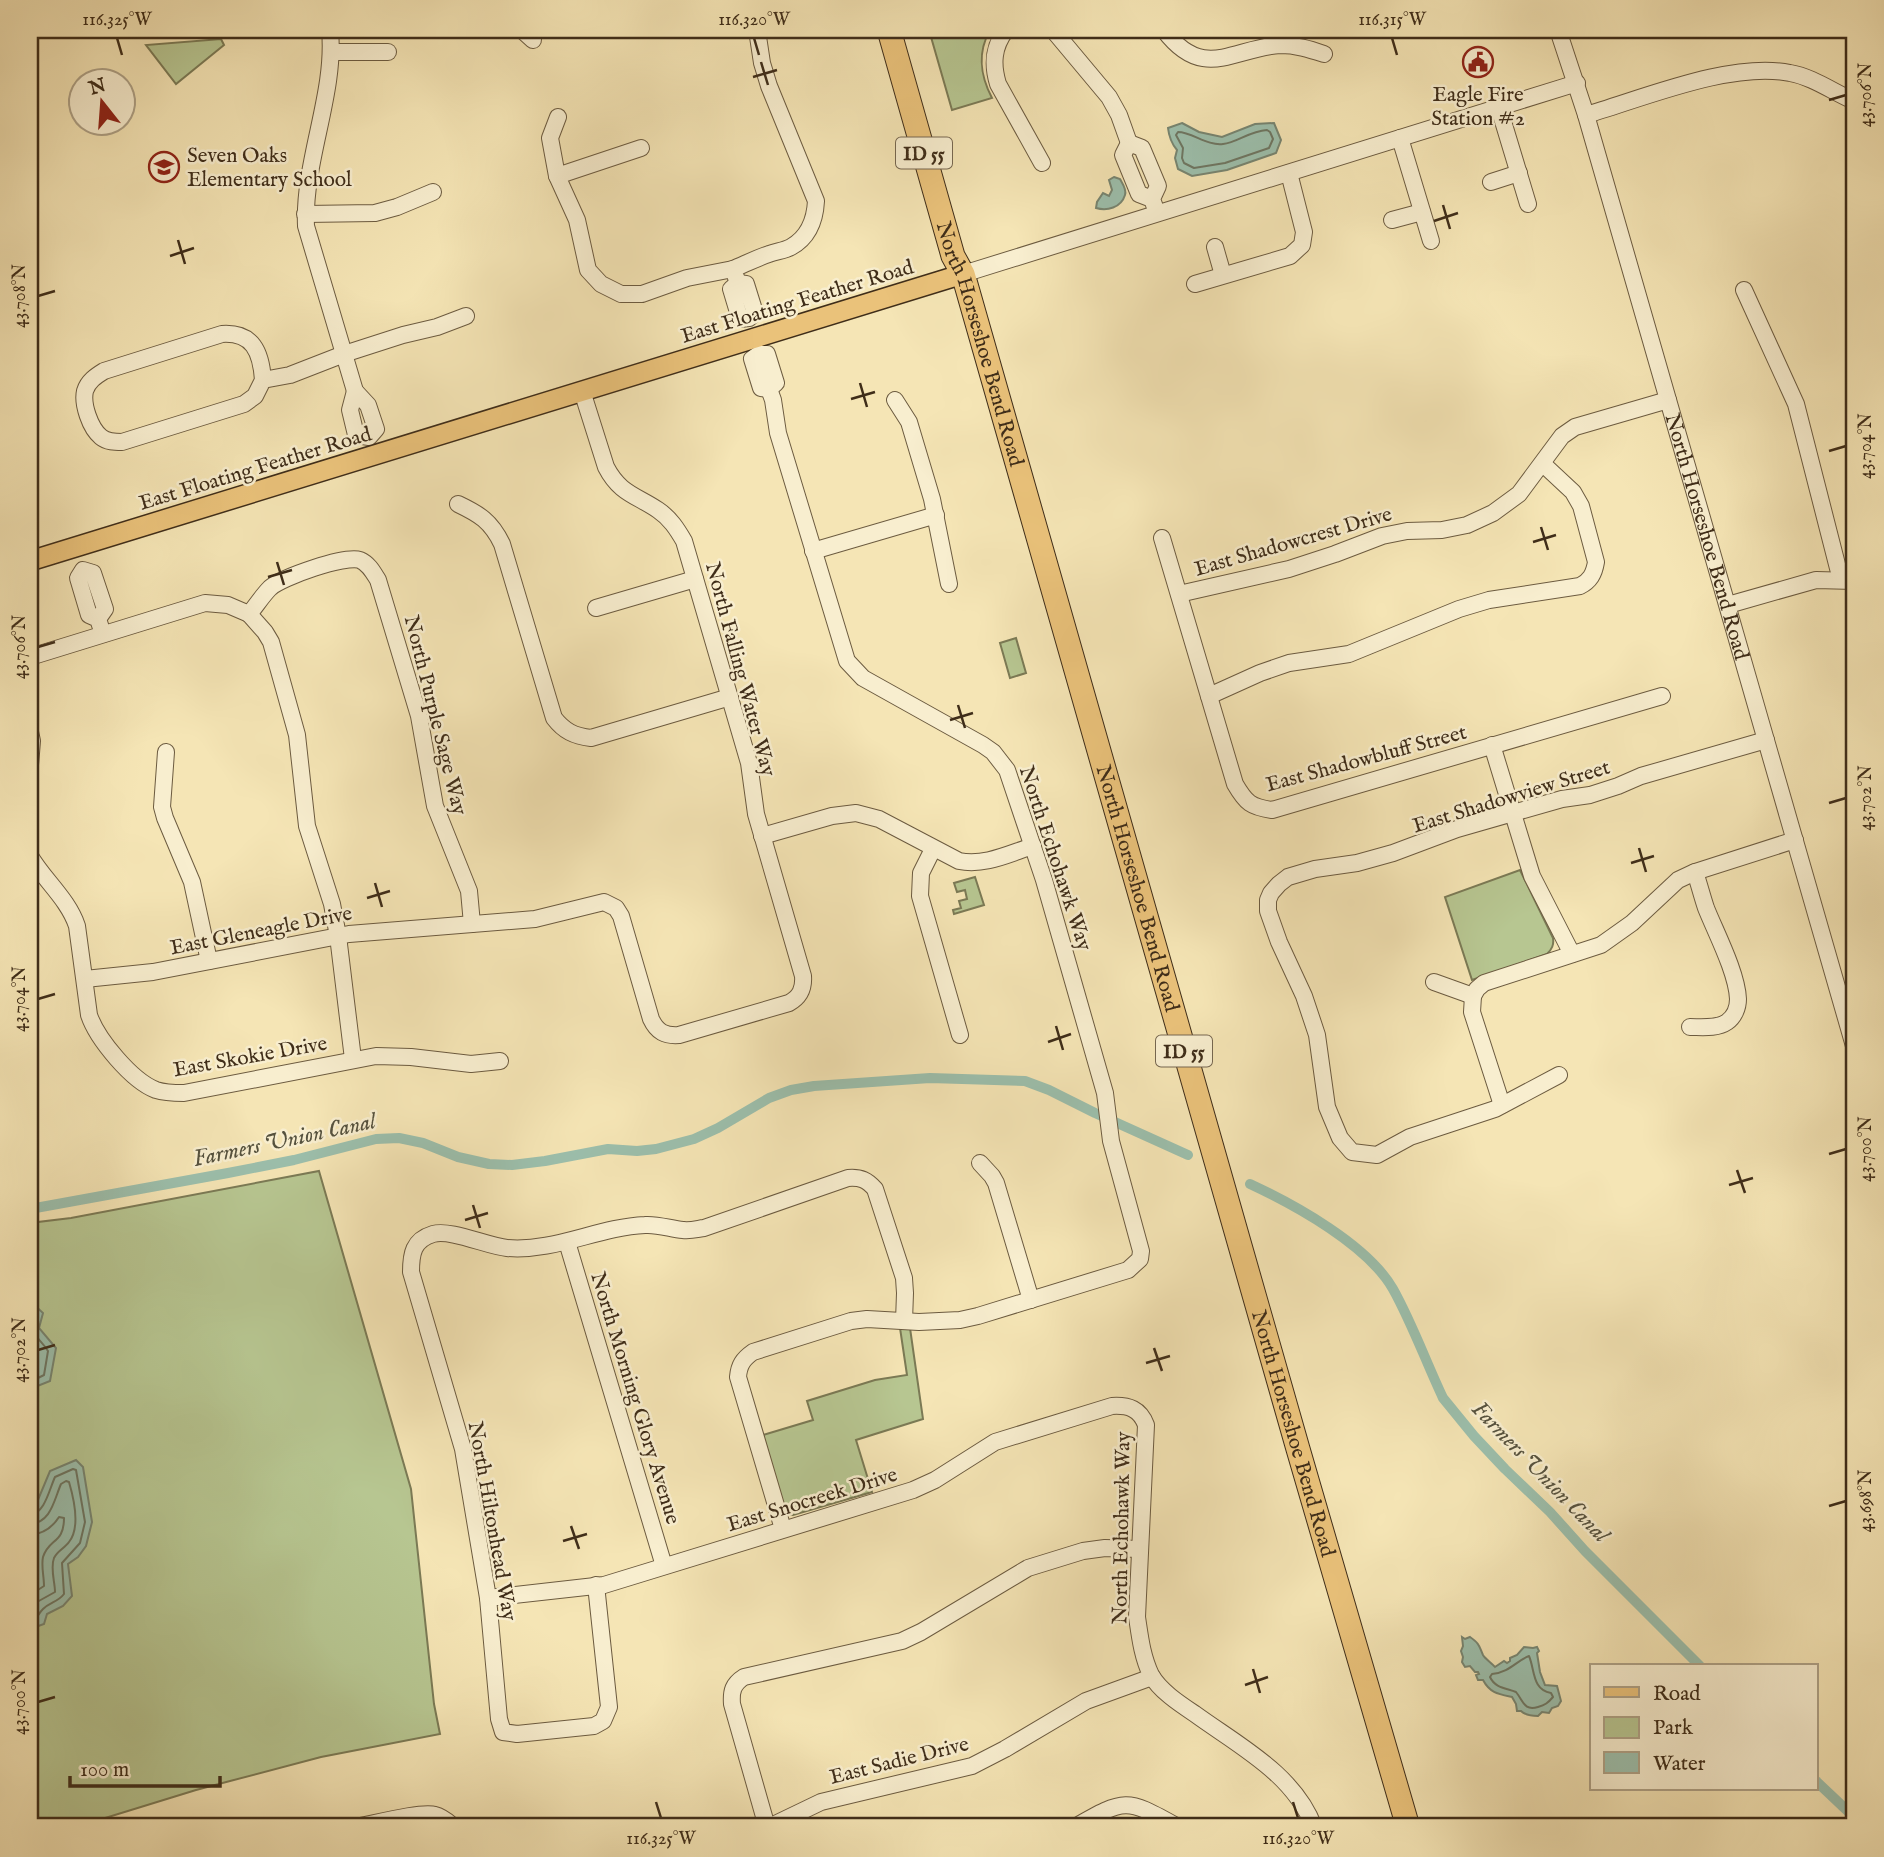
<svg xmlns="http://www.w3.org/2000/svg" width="1884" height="1857" viewBox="0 0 1884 1857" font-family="'IM FELL English',serif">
<rect width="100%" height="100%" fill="#f5e5b5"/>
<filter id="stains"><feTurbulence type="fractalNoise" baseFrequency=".00286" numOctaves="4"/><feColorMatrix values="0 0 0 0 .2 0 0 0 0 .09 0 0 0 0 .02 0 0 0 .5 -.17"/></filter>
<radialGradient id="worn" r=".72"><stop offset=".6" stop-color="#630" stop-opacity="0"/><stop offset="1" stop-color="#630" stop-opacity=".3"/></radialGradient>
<g fill="#b7c691" stroke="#7b7a55" stroke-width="2">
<path d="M929,30H990C977,53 980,75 992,98L952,110Z"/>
<path d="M221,39L224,45L176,84L146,45Z"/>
<path d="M1016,638L1026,673L1010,678L1000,643Z"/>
<path d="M1520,870L1553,938C1554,945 1552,949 1547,954L1472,980L1445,897Z"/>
<path d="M975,877L984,905L954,914L953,910L961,908L959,901L967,899L965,890L957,892L954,883Z"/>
<path d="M319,1171L411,1489L434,1704L440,1734L321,1757L196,1790L76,1827H30V1223L71,1218Z"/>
<path d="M900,1328H910L923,1419L856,1440L872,1492L793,1515L786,1514L763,1435L813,1420L807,1401L875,1380L907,1375Z"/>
</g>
<g fill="#9cbfac" stroke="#778571" stroke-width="2">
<path d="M1182,123L1199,132L1222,137L1255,124L1274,123L1281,140L1276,153L1227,170L1192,176L1178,169L1175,158L1177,150C1171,143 1169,137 1168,128Z"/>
<path d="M1114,177L1120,179C1122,183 1127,189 1125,195C1121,208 1107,211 1096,208L1097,202L1103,193L1109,196L1112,190L1109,180Z"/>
<path d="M30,1301L43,1313L39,1328L56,1348L50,1381L30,1389Z"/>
<path d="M76,1460L83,1467L92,1522L86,1546L78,1557L68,1564L72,1596L63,1606L47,1614L44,1624L30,1629V1510L35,1507L50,1471Z"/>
<path d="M1462,1637L1465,1639L1470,1637C1480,1644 1479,1646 1483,1655C1485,1659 1492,1663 1495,1667L1504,1661L1507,1663L1510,1661V1658L1517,1655L1524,1647L1533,1648L1537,1647L1539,1651L1537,1653L1540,1672L1545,1685L1557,1686L1561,1701L1558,1706L1552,1708L1549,1713L1542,1712L1538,1716C1532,1716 1525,1715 1521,1711H1517L1516,1704L1512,1697C1498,1694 1490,1693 1483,1680H1478L1476,1675L1479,1674L1478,1672H1475L1470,1666L1465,1667L1462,1662L1463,1657L1461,1651L1463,1646Z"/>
</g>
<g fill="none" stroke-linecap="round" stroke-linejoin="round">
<g stroke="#6e7662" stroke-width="2">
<path d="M1267,130L1270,132L1273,139L1269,148L1225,163L1194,168L1184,163L1182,158L1183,148L1176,135L1178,132C1192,132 1207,146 1223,144C1237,143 1249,131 1267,130Z"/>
<path d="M30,1310L35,1316C29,1337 38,1335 48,1351L44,1375L30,1382"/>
<path d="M30,1515C45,1513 49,1490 55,1477L73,1469L76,1470L85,1522L80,1543L62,1563L64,1594C58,1602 50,1602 43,1609C37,1615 39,1618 30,1621"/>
<path d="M30,1524C51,1523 54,1500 61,1484L66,1481L69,1482C74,1499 81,1527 69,1542C65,1548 57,1551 54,1558C50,1568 55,1582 55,1592L37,1602L30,1612"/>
<path d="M30,1535C43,1534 52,1528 59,1517L64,1518C64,1544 49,1538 43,1557C41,1566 44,1576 44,1586L30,1595"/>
<path d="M1529,1656C1535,1670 1532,1690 1551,1693L1553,1697C1548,1703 1545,1705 1538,1707C1524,1711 1524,1702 1516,1692C1506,1688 1495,1688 1490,1677L1492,1674C1510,1672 1516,1661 1529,1656Z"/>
</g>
<g stroke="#9cbfac" stroke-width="10">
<path d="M1250,1184C1295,1205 1368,1245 1393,1289C1412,1323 1426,1362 1443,1398L1474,1436L1505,1469L1550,1512L1585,1551L1700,1666"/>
<path d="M30,1209L228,1173L294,1160L376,1139L399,1138L423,1143L458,1157L489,1164L512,1165L545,1161L608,1149L637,1151L656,1149L694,1139L718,1128L769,1098L791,1090L814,1086L930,1078L1025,1081L1049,1090L1095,1113L1188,1155"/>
<path d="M1816,1781L1854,1817"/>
</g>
<g stroke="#6c5b40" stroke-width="18">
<g id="minor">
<path d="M330,30C336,94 303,161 306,226L355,391"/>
<path d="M522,30L533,40"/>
<path d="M1006,30C993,47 992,64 998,84L1042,163"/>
<path d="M1053,30L1109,97L1119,115L1129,143"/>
<path d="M1164,30C1203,82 1233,48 1280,45C1296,45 1309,49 1324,54"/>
<path id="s1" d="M1558,30L1586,115L1854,1046"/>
<path d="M331,52H388"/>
<path d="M1499,108L1528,204"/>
<path d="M1586,115C1644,98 1732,61 1790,73C1813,77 1833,92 1854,101"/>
<path d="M558,117L550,138L557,176L577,220L588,270L601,284L621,294H642L687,278L733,269"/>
<path d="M1400,138L1431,241"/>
<path d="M557,176L641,148"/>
<path d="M1491,182L1519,173"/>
<path d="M1152,199L1139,194L1123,155L1129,143L1142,148L1158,186L1152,199L1157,213"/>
<path d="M305,214L375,213L397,207L433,192"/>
<path d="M1392,220L1422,212"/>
<path d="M1215,247L1223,275"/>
<path d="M963,274L1577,83"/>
<path d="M738,283L733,269C745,264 757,258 769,254C776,251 784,251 791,247C809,237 815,220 816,201L769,86L762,63L757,30"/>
<path d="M738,283L746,284L755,313L749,318L740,319L731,289Z"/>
<path d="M1195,284L1290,256L1302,245L1304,232L1289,173"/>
<path d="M1744,290L1796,404L1841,580"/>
<path d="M759,354H767L776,383L769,389L761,388L752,359Z"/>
<path d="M263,380C261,352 253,332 222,334L104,371C96,376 88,381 85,391C82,404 90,428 101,437C107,442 115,442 122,442L244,404L255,396L263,380L290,375L344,354L403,335L437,327L466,316"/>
<path d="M769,389L773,400L778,433L847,661L863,678L983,745L993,752L1007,770L1044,880L1105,1093L1111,1141L1141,1251L1140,1259L1128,1270L978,1316L960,1320L919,1322L867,1319L851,1321L753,1352C743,1359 739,1365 738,1377L783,1529"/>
<path d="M355,391L368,405L376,429L369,437L356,435L350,410Z"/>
<path d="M895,400L909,422L932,499L949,584"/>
<path d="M458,504C479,514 491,521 502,544L554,718C564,731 574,736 591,738L730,697"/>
<path d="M1162,538L1235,784C1246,803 1251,807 1272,810L1662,696"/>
<path d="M813,551L936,515"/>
<path d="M1179,594L1289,569L1335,554L1382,536L1407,531L1442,530L1467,525L1493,513L1519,494L1562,436L1575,427L1668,400"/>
<path d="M1728,605L1816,580L1854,581"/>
<path d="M596,608L695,579"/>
<path d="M249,614L265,632L271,642L297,735L307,826L332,904L338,936L353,1059"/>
<path d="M98,619L105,609L93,573L83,570L78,578L89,615L98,619L103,634"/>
<path d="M30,657L205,603L228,605L249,614C256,606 262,596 270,588C282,577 345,555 360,560C369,564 373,572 378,580L419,716L435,806L469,891L472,924"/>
<path d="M1209,696L1260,673L1289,663L1349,654L1459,609L1489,600L1580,586C1590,581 1594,574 1596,562L1581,506L1573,492L1543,464"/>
<path d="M30,732L32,741L30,765"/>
<path d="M1492,745L1532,876L1572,954"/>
<path d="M166,752L162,807L165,818L192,882L209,961"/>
<path d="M762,836L832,816L856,813L879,819L959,861C985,866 1008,854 1033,846"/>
<path d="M933,849L921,873L920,896L960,1035"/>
<path d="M30,856C44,880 68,899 77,926L89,1015C97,1039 132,1081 156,1090C165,1093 174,1093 184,1093L376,1056L411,1057L471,1064L500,1061"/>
<path d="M85,979L153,972L349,934L535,919L604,902L616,908L621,916L651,1019C657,1032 665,1036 679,1035L789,1003C800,997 804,989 803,976L756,814L749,763L684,541C677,529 670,518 658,510C636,495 620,494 606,467L582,391"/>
<path d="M1434,982L1473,996L1477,989L1484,983L1601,945L1632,923L1678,880L1695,872L1795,840"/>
<path d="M1473,996L1472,1012L1502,1105"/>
<path d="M1690,1027C1701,1027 1717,1029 1727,1022C1734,1017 1738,1008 1738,999C1737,973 1716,933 1706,908C1702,896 1699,884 1695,872"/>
<path d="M1559,1075L1495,1109L1410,1137L1377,1155L1352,1152L1340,1138L1327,1107L1317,1035L1304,996L1279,942L1268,911V900L1271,893L1279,884L1288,877L1315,869L1357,863L1393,853L1457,829L1562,799L1590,795L1618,786L1641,776L1766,740"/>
<path d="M980,1163L992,1176L996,1183L1031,1300"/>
<path d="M567,1242L664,1566"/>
<path d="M596,1585L609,1707L603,1721L594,1726L517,1734L503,1732L499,1719L488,1598L463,1449L411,1272C411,1254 413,1240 433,1234C451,1229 487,1246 507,1248C555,1252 598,1227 645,1225C658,1224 671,1229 683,1230C690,1231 697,1229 704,1228L848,1178C861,1177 867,1180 875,1189L904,1278L905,1293L904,1321"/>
<path d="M488,1598L604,1585L913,1490L935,1480L995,1442L1112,1406C1129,1405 1140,1409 1146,1425L1137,1617C1140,1637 1142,1656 1151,1675C1160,1691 1180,1704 1195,1714C1239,1746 1294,1774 1314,1827"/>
<path d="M356,1827C373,1824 421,1811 435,1815C443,1817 448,1822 454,1827"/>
<path d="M767,1827L732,1704C731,1691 733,1684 744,1677L902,1641L921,1632L1028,1568L1083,1551L1105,1548L1140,1549"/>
<path d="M769,1827L821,1802L972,1766L1005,1749L1086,1701L1152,1677"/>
<path d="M1075,1827C1127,1797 1127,1799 1178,1827"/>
</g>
</g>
<g stroke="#3f2d19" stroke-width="22">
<path id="major" d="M30,561L963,274"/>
</g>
<g stroke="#3f2d19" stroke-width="25">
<g id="highway">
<path id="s2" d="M889,30L953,256L963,274L1298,1449L1408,1827"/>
</g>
</g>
<use href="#minor" stroke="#f8eecf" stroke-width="16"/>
<use href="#major" stroke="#eac27a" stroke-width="19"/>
<use href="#highway" stroke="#eac27a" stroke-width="23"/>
</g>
<path fill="none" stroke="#3f2d19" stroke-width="2.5" d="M117,38L122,55M754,38L759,55M1392,38L1397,55M761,62L768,85M753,77L777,70M1829,100L1846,95M1443,205L1450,229M1434,221L1458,213M178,240L185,264M170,256L194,248M38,296L55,291M860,383L867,407M851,399L875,392M1829,451L1846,446M1541,527L1548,550M1533,542L1556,535M277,562L284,585M268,577L292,570M38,647L55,642M958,705L965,728M950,720L973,713M1829,803L1846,798M1639,848L1646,872M1631,863L1654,856M375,883L382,907M367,898L390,891M38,999L55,994M1056,1026L1063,1050M1048,1042L1071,1034M1829,1154L1846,1149M1737,1170L1745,1193M1729,1185L1753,1178M473,1205L480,1228M465,1220L488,1213M1154,1348L1162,1371M38,1350L55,1345M1146,1363L1170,1356M1829,1506L1846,1501M571,1526L579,1549M563,1541L587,1534M1253,1669L1260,1693M1245,1685L1268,1677M38,1702L55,1697M656,1802L661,1818M1293,1802L1298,1818"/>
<defs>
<g id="civic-ring" transform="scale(1.575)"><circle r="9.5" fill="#f8eecf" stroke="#8f2418" stroke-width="1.5"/><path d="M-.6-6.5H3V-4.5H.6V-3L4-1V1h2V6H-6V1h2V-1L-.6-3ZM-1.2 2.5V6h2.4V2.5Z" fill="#8f2418"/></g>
<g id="school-ring" transform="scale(1.575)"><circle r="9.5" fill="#f8eecf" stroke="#8f2418" stroke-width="1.5"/><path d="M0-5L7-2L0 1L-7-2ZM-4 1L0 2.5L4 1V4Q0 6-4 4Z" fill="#8f2418"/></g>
</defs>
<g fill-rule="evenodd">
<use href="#civic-ring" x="1478" y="62"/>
<use href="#school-ring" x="164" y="167"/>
</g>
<g text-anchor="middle" stroke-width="5" stroke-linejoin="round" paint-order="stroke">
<g fill="#f8eecf" stroke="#766750" stroke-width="2">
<rect x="896" y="137.5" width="56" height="31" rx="5"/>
<rect x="1156" y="1035.5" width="56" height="31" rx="5"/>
</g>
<g font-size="19" font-weight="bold" fill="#3f2d19">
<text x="924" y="160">ID 55</text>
<text x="1184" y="1058">ID 55</text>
</g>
<g font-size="21" fill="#3f2d19" stroke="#f8eecf">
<text x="1478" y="101">Eagle Fire<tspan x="1478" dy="24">Station #2</tspan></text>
<text x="187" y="162" text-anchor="start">Seven Oaks<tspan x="187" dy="24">Elementary School</tspan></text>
</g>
<g font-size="21" fill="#3f2d19" stroke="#f8eecf">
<text transform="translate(797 301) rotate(-17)" y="7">East Floating Feather Road</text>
<text dy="7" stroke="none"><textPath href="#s2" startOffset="327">North Horseshoe Bend Road</textPath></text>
<text transform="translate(255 468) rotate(-17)" y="7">East Floating Feather Road</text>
<text dy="7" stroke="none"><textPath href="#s1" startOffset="528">North Horseshoe Bend Road</textPath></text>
<text transform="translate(1293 541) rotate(-16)" y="7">East Shadowcrest Drive</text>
<text transform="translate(741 669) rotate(75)" y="7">North Falling Water Way</text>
<text transform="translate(436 715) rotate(76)" y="7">North Purple Sage Way</text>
<text transform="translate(1366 758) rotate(-15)" y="7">East Shadowbluff Street</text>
<text transform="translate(1511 796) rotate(-17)" y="7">East Shadowview Street</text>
<text transform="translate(1056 858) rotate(72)" y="7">North Echohawk Way</text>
<text dy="7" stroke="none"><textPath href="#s2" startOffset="894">North Horseshoe Bend Road</textPath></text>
<text transform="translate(261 930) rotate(-11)" y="7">East Gleneagle Drive</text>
<text transform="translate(250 1056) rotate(-10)" y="7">East Skokie Drive</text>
<text transform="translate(636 1398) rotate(73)" y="7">North Morning Glory Avenue</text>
<text dy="7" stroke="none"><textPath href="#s2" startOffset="1461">North Horseshoe Bend Road</textPath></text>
<text transform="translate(812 1499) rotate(-17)" y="7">East Snocreek Drive</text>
<text transform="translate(493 1521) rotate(80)" y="7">North Hiltonhead Way</text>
<text transform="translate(1121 1528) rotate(-89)" y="7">North Echohawk Way</text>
<text transform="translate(899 1760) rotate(-14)" y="7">East Sadie Drive</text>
</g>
<g font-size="23" font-style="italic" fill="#56523e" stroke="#f8eecf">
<text transform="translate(284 1139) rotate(-12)" y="8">Farmers Union Canal</text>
<text transform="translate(1541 1471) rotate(46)" y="8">Farmers Union Canal</text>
</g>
</g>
<rect width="1884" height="1857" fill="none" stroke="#f5e5b5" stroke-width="77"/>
<rect x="1590" y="1664" width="228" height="126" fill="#f8eecf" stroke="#aea186" stroke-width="2"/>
<rect x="1604" y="1687" width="35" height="10" fill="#eac27a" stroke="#aea186" stroke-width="2"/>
<text x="1653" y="1700" font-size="21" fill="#3f2d19">Road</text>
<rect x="1604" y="1717" width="35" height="21" fill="#b7c691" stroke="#aea186" stroke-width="2"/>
<text x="1653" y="1734" font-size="21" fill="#3f2d19">Park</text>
<rect x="1604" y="1752" width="35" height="21" fill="#9cbfac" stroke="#aea186" stroke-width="2"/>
<text x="1653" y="1770" font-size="21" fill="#3f2d19">Water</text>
<g transform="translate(102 102) rotate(343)"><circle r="33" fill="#f8eecf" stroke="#aea186" stroke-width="2"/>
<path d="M0-5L12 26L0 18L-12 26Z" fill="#8f2418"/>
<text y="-10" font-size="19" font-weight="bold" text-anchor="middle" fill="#3f2d19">N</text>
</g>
<path d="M70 1776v10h150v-10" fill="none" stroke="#3f2d19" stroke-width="3.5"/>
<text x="80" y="1776" font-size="21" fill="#3f2d19" stroke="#f8eecf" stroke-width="5" paint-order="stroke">100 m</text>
<rect x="38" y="38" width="1808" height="1780" fill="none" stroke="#3f2d19" stroke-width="2.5"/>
<g font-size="18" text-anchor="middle" fill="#3f2d19">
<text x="117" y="25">116.325°W</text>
<text x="754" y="25">116.320°W</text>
<text x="1392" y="25">116.315°W</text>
<text transform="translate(1865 95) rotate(-90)" y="6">43.706°N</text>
<text transform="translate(19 296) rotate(-90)" y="6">43.708°N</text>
<text transform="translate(1865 446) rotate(-90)" y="6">43.704°N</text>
<text transform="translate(19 647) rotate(-90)" y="6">43.706°N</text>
<text transform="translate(1865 798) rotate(-90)" y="6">43.702°N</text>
<text transform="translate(19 999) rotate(-90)" y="6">43.704°N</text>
<text transform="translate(1865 1149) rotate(-90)" y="6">43.700°N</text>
<text transform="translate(19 1350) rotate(-90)" y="6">43.702°N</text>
<text transform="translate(1865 1501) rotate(-90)" y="6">43.698°N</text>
<text transform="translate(19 1702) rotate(-90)" y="6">43.700°N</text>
<text x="661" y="1844">116.325°W</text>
<text x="1298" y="1844">116.320°W</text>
</g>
<rect width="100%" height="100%" filter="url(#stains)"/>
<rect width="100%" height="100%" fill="url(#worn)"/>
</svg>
